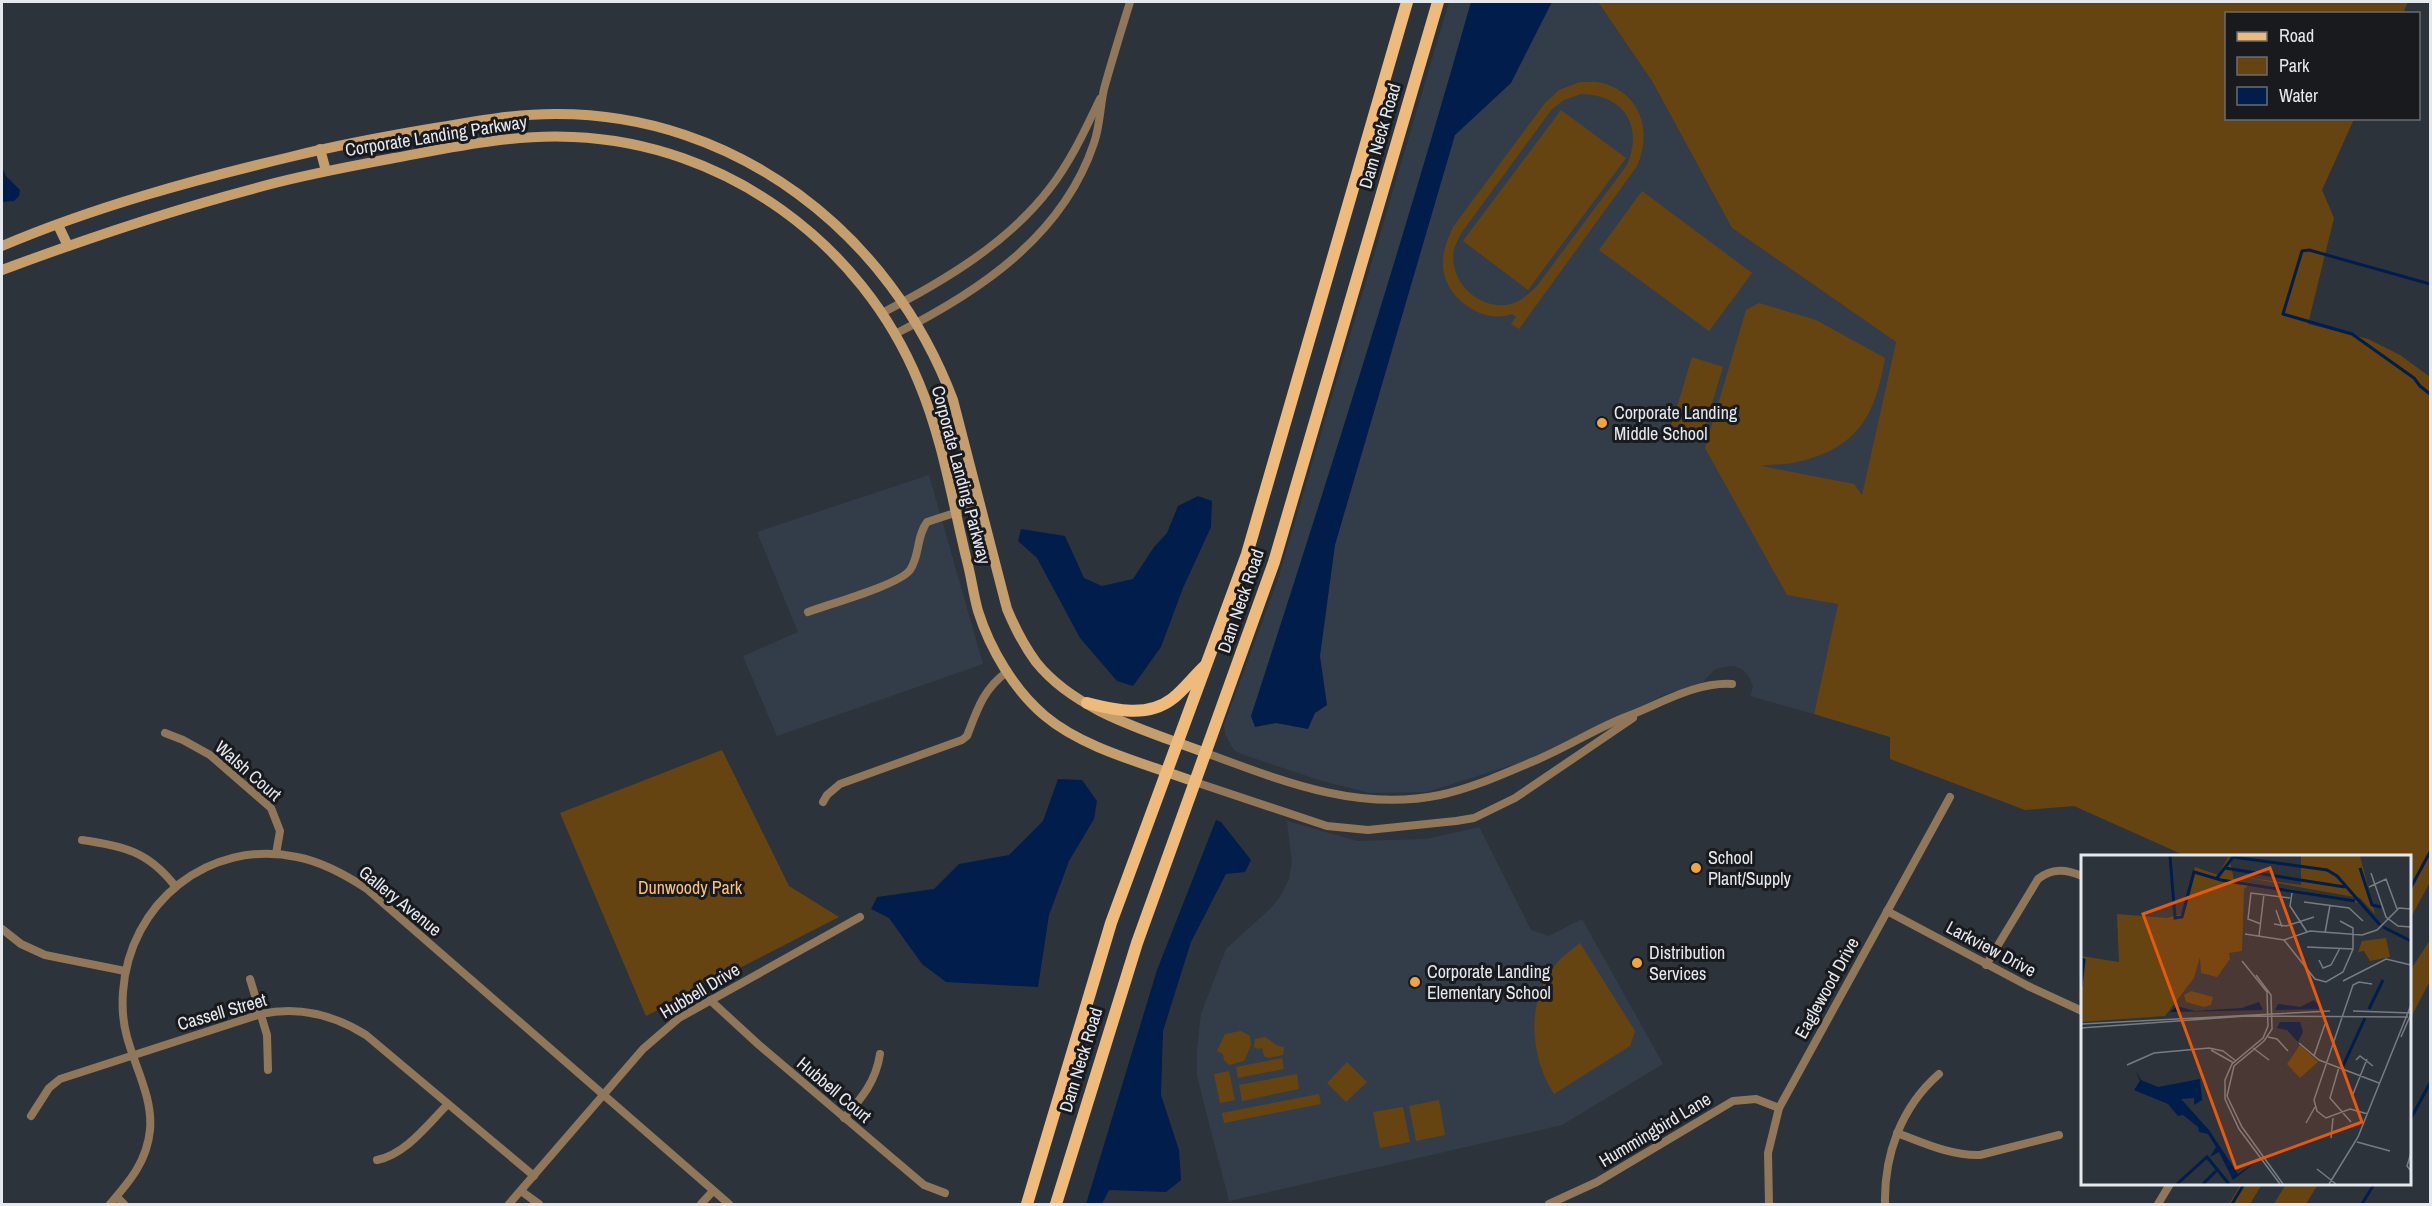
<svg xmlns="http://www.w3.org/2000/svg" width="2432" height="1206" viewBox="0 0 2432 1206" font-family="'Archivo Narrow',sans-serif">
<rect width="100%" height="100%" fill="#2d333b"/>
<g fill="#333d49">
<path d="M1449,2H1598L1652,81L1732,228L1896,342L1814,714L1750,696L1753,687L1750,678L1743,670L1734,666L1723,667L1714,670L1703,682L1666,694L1543,755L1427,792L1370,793L1322,781L1244,755L1235,751L1231,745L1225,733L1224,725L1277,582Z"/>
<path d="M929,475L983,664L777,736L743,656L798,632L757,532Z"/>
<path d="M1287,821L1357,841L1427,839L1479,827L1531,930L1549,936L1582,919L1663,1064L1562,1125L1229,1201L1197,1076V1049L1201,1014L1226,949L1271,908L1280,897L1289,879L1292,862Z"/>
</g>
<g fill="#664412" fill-rule="evenodd">
<path d="M1598,2H2408L2403,13L2226,14V118L2354,119L2322,190L2334,218L2308,324L2368,339L2400,355L2430,377V882L2410,919V856H2186L2074,806L2025,810L1890,759V737L1814,714L1838,604L1787,595L1705,448L1746,310L1759,303L1816,320L1885,358C1875,416 1858,448 1797,462C1785,465 1772,464 1761,466L1854,484L1862,495L1896,342L1732,228L1652,81Z"/>
<path d="M1580,82C1587,82 1596,81 1603,83C1642,95 1652,132 1637,166L1519,329L1511,324L1516,317L1512,314C1483,325 1446,298 1443,268C1442,252 1447,241 1453,227L1545,103L1559,90ZM1581,94C1623,95 1644,124 1627,165L1537,286C1528,295 1519,303 1506,305C1475,308 1448,279 1454,249C1456,243 1459,237 1462,232L1552,109L1564,100Z"/>
<path d="M1561,110L1626,158L1528,290L1463,241Z"/>
<path d="M1642,191L1752,273L1709,331L1599,250Z"/>
<path d="M1692,357L1723,367L1702,436L1671,427Z"/>
<path d="M722,750L789,886L839,917L646,1016L560,813Z"/>
<path d="M2430,940V981L2410,1019V971Z"/>
<path d="M1580,943L1635,1031L1630,1046L1554,1094C1530,1056 1525,1002 1556,964C1562,956 1572,950 1580,943Z"/>
<path d="M1241,1031L1250,1036L1251,1045L1244,1061L1229,1065L1224,1060L1223,1054L1217,1051L1225,1034Z"/>
<path d="M1265,1037L1278,1046L1284,1047L1283,1055L1268,1058L1264,1056L1262,1048L1258,1049L1254,1047L1255,1039Z"/>
<path d="M1282,1058L1284,1069L1238,1078L1236,1067Z"/>
<path d="M1347,1062L1367,1082L1346,1102L1327,1083Z"/>
<path d="M1229,1071L1235,1100L1220,1103L1214,1074Z"/>
<path d="M1297,1074L1299,1089L1242,1101L1239,1085Z"/>
<path d="M1319,1094L1321,1104L1224,1123L1222,1113Z"/>
<path d="M1439,1100L1445,1135L1416,1141L1409,1106Z"/>
<path d="M1403,1107L1410,1142L1380,1148L1373,1112Z"/>
<path d="M2241,1184H2262L2250,1204H2229Z"/>
<path d="M2286,1184H2318L2306,1204H2274Z"/>
</g>
<g fill="#001d4b">
<path d="M1471,2H1552L1511,83L1455,135L1335,545L1320,656L1327,705L1315,713L1308,729L1276,723L1255,727L1251,716C1328,479 1403,241 1471,2Z"/>
<path d="M2,167L6,176L20,190L19,196L14,201L2,202Z"/>
<path d="M1198,496L1212,501L1211,527L1183,588L1161,647L1133,686L1117,681L1080,638L1037,558L1018,541L1021,529L1065,536L1084,578L1102,586L1133,579L1154,547L1167,533L1178,506Z"/>
<path d="M1058,779L1082,780L1097,801L1094,819L1069,861L1049,915L1038,987L946,982L922,964L889,918L871,909L877,897L934,889L959,864L1009,855L1043,821Z"/>
<path d="M1216,820L1221,822L1251,860L1245,872L1226,874L1191,942L1163,1031L1161,1095L1179,1150L1181,1180L1166,1192L1109,1190L1102,1204H1086L1157,970Z"/>
</g>
<g fill="none" stroke-linecap="round" stroke-linejoin="round">
<g stroke="#001d4b" stroke-width="3">
<path d="M2430,284L2309,250L2302,251L2283,314L2352,334L2414,378L2420,386L2430,394"/>
<path d="M2410,889L2430,852"/>
<path d="M2410,1120L2430,1083"/>
<path d="M2232,1204L2244,1184"/>
<path d="M2362,1204L2374,1184"/>
</g>
<g stroke="#907759" stroke-width="8">
<path d="M882,313C944,281 1008,243 1050,188C1071,161 1085,130 1100,99"/>
<path d="M895,334C979,292 1063,236 1094,143C1100,126 1100,107 1104,89C1112,60 1121,31 1130,2"/>
<path d="M808,612C829,604 899,585 910,570C920,556 916,537 927,522L979,505"/>
<path d="M165,733L183,740L210,755L271,808L280,831L276,854"/>
<path d="M1206,753C1282,781 1357,812 1440,795C1473,788 1503,774 1534,761C1566,748 1596,728 1628,716C1662,703 1695,682 1732,684"/>
<path d="M1195,782L1327,826L1368,830L1456,821L1474,818L1515,798L1633,718"/>
<path d="M823,802L827,795L840,784L962,740L967,736C977,710 984,688 1007,672"/>
<path d="M82,840C123,846 148,851 175,886"/>
<path d="M1887,911L2028,986L2082,1011"/>
<path d="M2,929L21,944L45,955L125,971"/>
<path d="M1986,965L2038,879C2052,868 2066,869 2082,876"/>
<path d="M250,979L267,1035L268,1070"/>
<path d="M710,1000L759,1045L924,1185L945,1193"/>
<path d="M31,1116L49,1088L60,1079L261,1014C298,1006 334,1015 366,1035L534,1176"/>
<path d="M844,1118C862,1098 876,1081 880,1054"/>
<path d="M1897,1133C1924,1143 1951,1156 1980,1155L2059,1135"/>
<path d="M377,1160C406,1154 427,1125 448,1104"/>
<path d="M521,1191L539,1204"/>
<path d="M117,1197L124,1204"/>
<path d="M110,1204C130,1181 147,1161 150,1130C153,1098 135,1067 127,1037C123,1023 122,1006 123,992C129,903 209,838 297,857C323,862 346,875 367,889L729,1204"/>
<path d="M509,1204L643,1049L679,1018L860,917"/>
<path d="M701,1204L713,1191"/>
<path d="M1549,1204L1597,1182L1733,1101L1756,1099L1779,1108"/>
<path d="M1769,1204L1768,1153L1779,1108L1950,797"/>
<path d="M1885,1204C1884,1155 1901,1107 1939,1074"/>
<path d="M2158,1204L2170,1184"/>
</g>
<g stroke="#c59e6d" stroke-width="10">
<path d="M320,149L326,171"/>
<path d="M58,225L68,246"/>
<path d="M2,246C94,207 193,180 290,157C338,145 387,136 435,128C475,121 515,114 555,114C736,113 891,234 953,400L1007,609C1015,628 1024,646 1036,662C1076,712 1148,731 1206,753"/>
<path d="M2,270C85,239 169,211 256,188C301,175 348,167 394,158C454,147 512,134 573,137C725,143 862,243 919,383C942,438 952,499 966,557C971,575 973,593 978,611C990,649 1014,690 1045,716C1084,749 1147,764 1195,782"/>
</g>
<g stroke="#eebb7c" stroke-width="12">
<path d="M1087,703C1115,710 1147,718 1172,699C1184,690 1194,676 1205,666"/>
<path d="M1027,1204L1111,923L1247,554L1407,2"/>
<path d="M1056,1204L1137,943L1274,562L1438,2"/>
</g>
</g>
<g fill="#f0a63e" stroke="#181a1e" stroke-width="2">
<circle cx="1602" cy="423" r="6"/>
<circle cx="1696" cy="868" r="6"/>
<circle cx="1637" cy="963" r="6"/>
<circle cx="1415" cy="982" r="6"/>
</g>
<g text-anchor="middle" stroke-width="6" stroke-linejoin="round" paint-order="stroke">
<g font-size="18" fill="#e5e9ee" stroke="#181a1e">
<text transform="translate(436 136) rotate(-9)" y="6">Corporate Landing Parkway</text>
<text transform="translate(1380 136) rotate(-74)" y="6">Dam Neck Road</text>
<text transform="translate(961 475) rotate(75)" y="6">Corporate Landing Parkway</text>
<text transform="translate(1241 601) rotate(-71)" y="6">Dam Neck Road</text>
<text transform="translate(248 771) rotate(41)" y="6">Walsh Court</text>
<text transform="translate(400 901) rotate(39)" y="6">Gallery Avenue</text>
<text transform="translate(1991 949) rotate(28)" y="6">Larkview Drive</text>
<text transform="translate(1827 988) rotate(-61)" y="6">Eaglewood Drive</text>
<text transform="translate(700 991) rotate(-31)" y="6">Hubbell Drive</text>
<text transform="translate(222 1012) rotate(-16)" y="6">Cassell Street</text>
<text transform="translate(1081 1060) rotate(-73)" y="6">Dam Neck Road</text>
<text transform="translate(834 1090) rotate(40)" y="6">Hubbell Court</text>
<text transform="translate(1655 1130) rotate(-31)" y="6">Hummingbird Lane</text>
</g>
<g font-size="18" fill="#e5e9ee" stroke="#181a1e" text-anchor="start">
<text x="1614" y="419">Corporate Landing<tspan x="1614" dy="21">Middle School</tspan></text>
<text x="1708" y="864">School<tspan x="1708" dy="21">Plant/Supply</tspan></text>
<text x="1649" y="959">Distribution<tspan x="1649" dy="21">Services</tspan></text>
<text x="1427" y="978">Corporate Landing<tspan x="1427" dy="21">Elementary School</tspan></text>
</g>
<g font-size="18" fill="#fdc174" stroke="#181a1e">
<text x="690" y="894">Dunwoody Park</text>
</g>
</g>
<g transform="translate(2081 855)">
<rect width="330" height="330" fill="#2d333b"/>
<path d="M148,1L153,25L274,45L300,68L277,48L168,30L163,34L161,96L148,98L149,104L136,122L120,118L119,102L113,123L84,161L0,167V101L38,107L36,59L86,63L101,59L114,12L137,20ZM220,1H279L294,59L279,43L156,21L220,30ZM305,83L309,102L289,106L283,96L277,97L281,86ZM110,136L132,142L130,150L123,152L105,147L103,140ZM219,190L237,207L219,223L206,209Z" fill="#664412"/>
<path d="M233,145L241,154L194,155L197,149L219,152ZM178,147L182,155L89,157L96,151L114,156L161,153ZM199,167H219L222,177L217,187L206,175L196,173ZM55,216L60,225L77,232L119,224L121,245L113,250V243L100,244L128,275L157,319L176,306L152,325L138,297L129,302L135,292L127,279L118,277L117,272L102,260L97,261L87,249L53,235L59,226Z" fill="#001d4b"/>
<path fill="none" stroke="#001d4b" stroke-width="3" d="M89,1L94,63L101,62L113,17L140,25L274,46M144,13L264,32M279,13L291,50L300,52M136,23L152,2L246,15L256,21L299,70M302,72L330,86M0,104L3,105L0,131M288,154L302,125M262,211L284,163M96,329L126,302L148,329M122,329L135,316"/>
<path fill="none" stroke="#777c83" stroke-width="1.5" d="M290,18L305,62L317,71L330,72M288,32L305,24L316,54M211,38L209,51L226,77M223,47L268,53L282,66M195,55L201,72M180,69L167,64L170,38L209,43M193,69L205,71L233,62M244,78L249,50M164,79L203,85L229,76L281,80L296,75L318,53L330,54M178,81L183,39M203,85L234,124L245,127L262,117L272,94V73L259,66M226,92L272,94M238,105L242,113L250,110L259,93M161,106L186,137L187,171L182,183L151,209L144,225V244L158,274L199,329M175,120L190,140L191,174L183,186L153,211L146,241L161,272L202,329M262,126L305,104L330,110M272,156L330,158M0,169L249,156M0,173L165,161L327,162M187,182L196,184L207,196M320,182L330,159M218,188L238,205L298,228M172,193L188,205M130,195L153,208M233,201L244,169M275,205L279,201L292,211M46,210L73,198L128,193L142,196L155,206M258,212L249,243L270,267M272,239L286,204M287,259L269,254L245,263L236,256L233,245L272,130L278,127L291,129M225,268L234,252M250,283L252,263M276,287L309,296M330,298L326,311L330,316M236,314L255,329M248,329L277,282L330,150"/>
<path fill="#e8590c" fill-opacity="0.15" stroke="#e8590c" stroke-width="3" d="M189,13L281,267L155,313L62,59Z"/>
<rect width="330" height="330" fill="none" stroke="#e5e9ee" stroke-width="3"/>
</g>
<rect width="2432" height="1206" fill="none" stroke="#e5e9ee" stroke-width="6"/>
<rect x="2225" y="12" width="195" height="108" fill="#181a1e" stroke="#6a6d71" stroke-width="1.5"/>
<rect x="2237" y="32" width="30" height="9" fill="#eebb7c" stroke="#6a6d71" stroke-width="1.5"/>
<text x="2279" y="42" font-size="18" fill="#e5e9ee">Road</text>
<rect x="2237" y="57" width="30" height="18" fill="#664412" stroke="#6a6d71" stroke-width="1.5"/>
<text x="2279" y="72" font-size="18" fill="#e5e9ee">Park</text>
<rect x="2237" y="87" width="30" height="18" fill="#001d4b" stroke="#6a6d71" stroke-width="1.5"/>
<text x="2279" y="102" font-size="18" fill="#e5e9ee">Water</text>
</svg>
